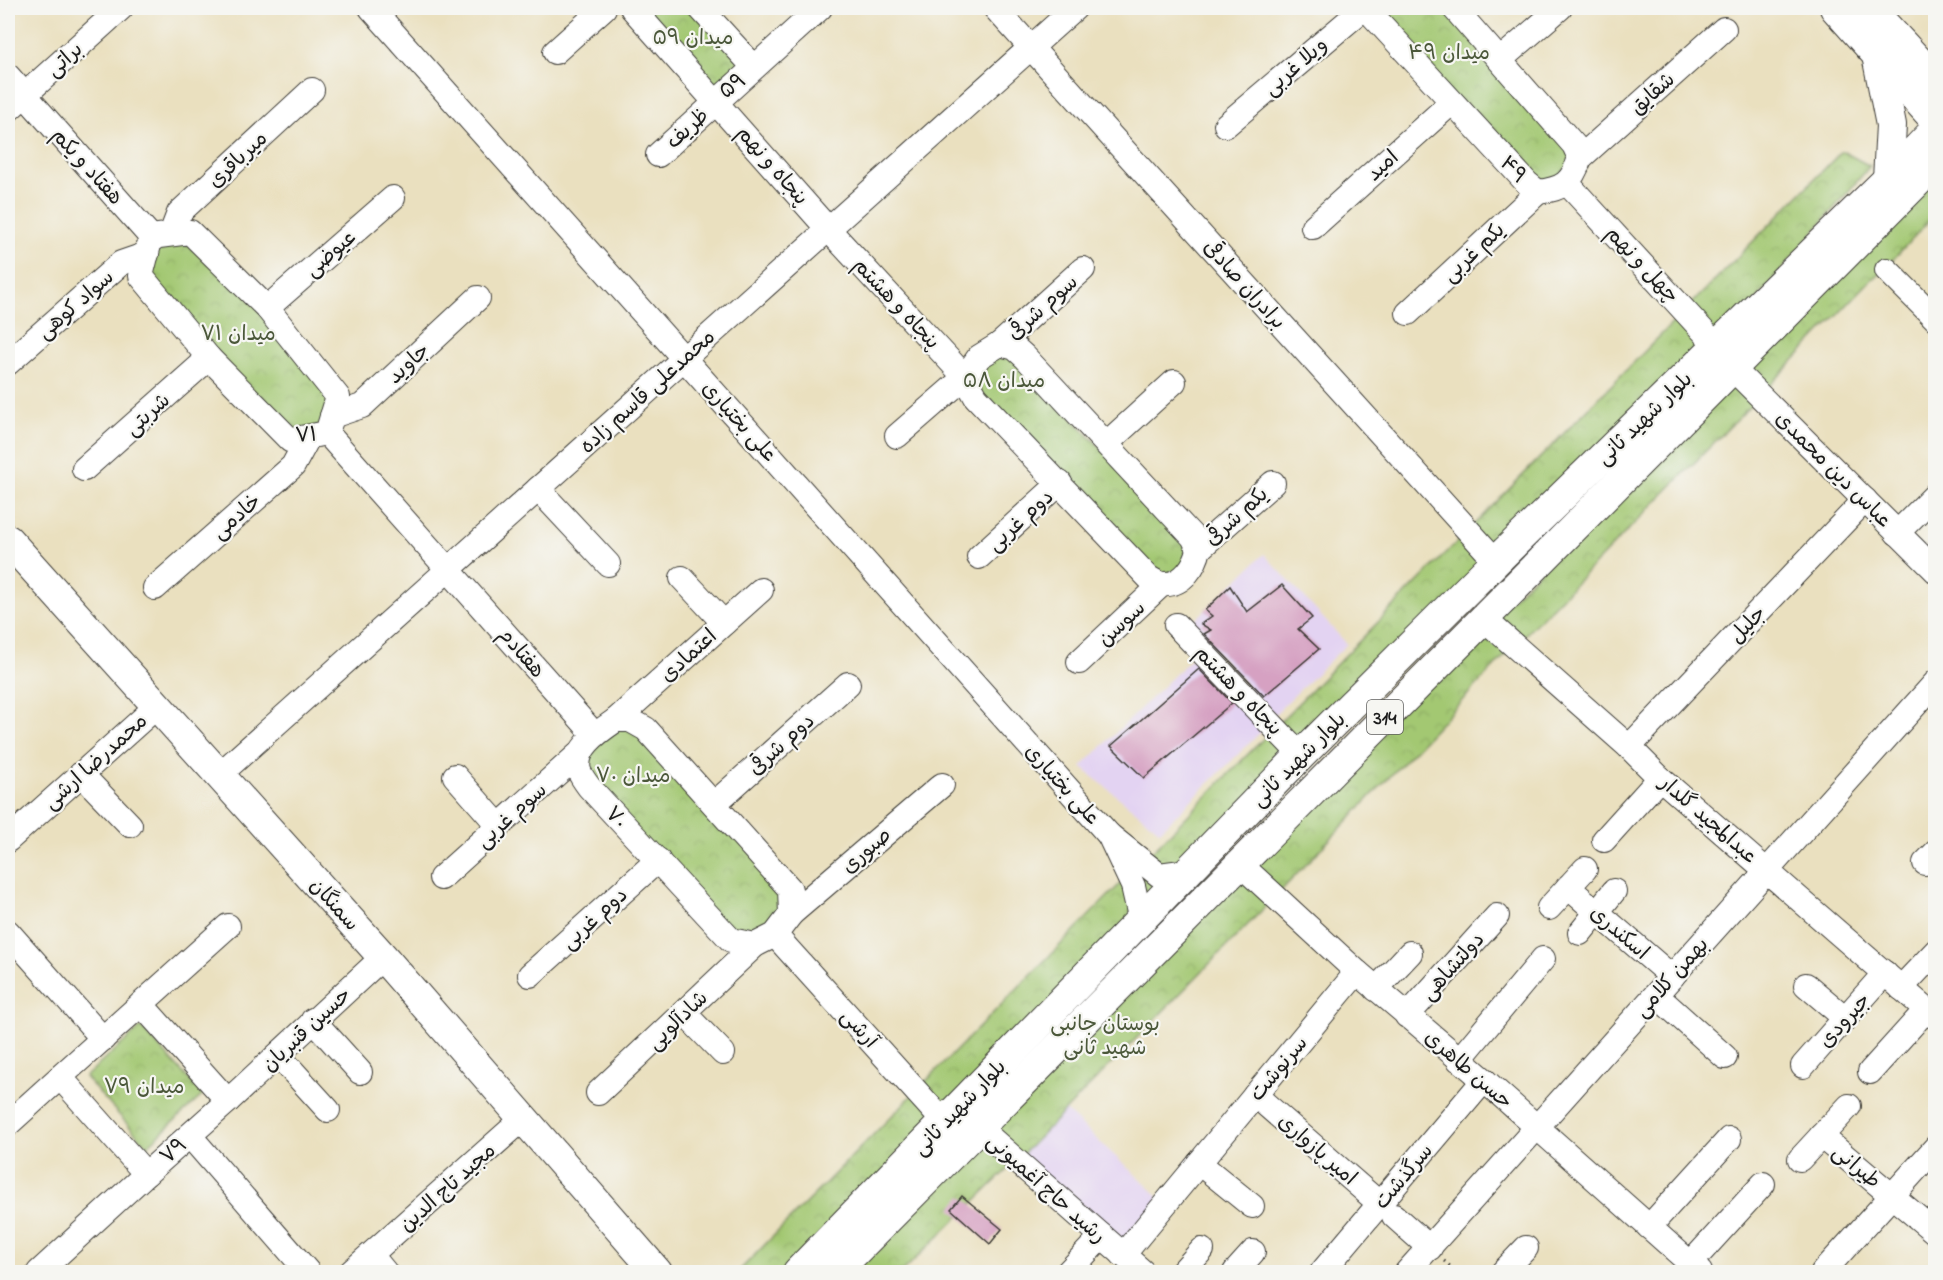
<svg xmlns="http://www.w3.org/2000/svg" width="1943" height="1280" viewBox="0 0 1943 1280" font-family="'Indie Flower','Playpen Sans Arabic',sans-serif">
<defs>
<pattern id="park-crowns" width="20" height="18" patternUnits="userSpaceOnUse" patternTransform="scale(1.5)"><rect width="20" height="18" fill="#a3c872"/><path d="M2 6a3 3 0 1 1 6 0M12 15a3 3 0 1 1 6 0" fill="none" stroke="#8cab62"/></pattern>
</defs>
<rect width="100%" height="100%" fill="#f6f6f2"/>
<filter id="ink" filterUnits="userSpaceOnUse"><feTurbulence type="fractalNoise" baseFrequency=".0167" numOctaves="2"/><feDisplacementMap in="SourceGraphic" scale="12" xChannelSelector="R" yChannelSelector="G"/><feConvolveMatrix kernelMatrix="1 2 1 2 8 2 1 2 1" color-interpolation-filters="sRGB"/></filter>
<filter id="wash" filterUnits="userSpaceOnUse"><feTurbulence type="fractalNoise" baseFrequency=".008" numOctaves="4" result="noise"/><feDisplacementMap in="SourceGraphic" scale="24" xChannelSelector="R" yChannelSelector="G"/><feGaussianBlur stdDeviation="1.35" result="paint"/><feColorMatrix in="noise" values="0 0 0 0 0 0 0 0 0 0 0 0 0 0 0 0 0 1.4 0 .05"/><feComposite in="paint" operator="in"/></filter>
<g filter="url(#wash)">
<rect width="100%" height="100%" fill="#eae0bf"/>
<g fill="#e3d3f2">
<path d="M1264,554L1347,644L1274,715L1191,624Z"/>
<path d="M1199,651L1264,729L1160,831L1081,767Z"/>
<path d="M1065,1110L1166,1203L1123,1255L1016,1161Z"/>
</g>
<g fill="url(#park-crowns)" stroke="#607247" stroke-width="1.5">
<path d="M632,8H700L754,67L717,101Z"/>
<path d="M1368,8H1454L1580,158L1538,192Z"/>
<path d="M1842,151L1870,166L1717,346L799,1272H738Z"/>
<path d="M1935,178V214L1887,266L1868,283L1760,396L1514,646L1276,896L1016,1161L902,1272H835Z"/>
<path d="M190,232L338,397L327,433L290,440L141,276L151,237Z"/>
<path d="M1000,344L1199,549L1162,584L976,397L979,357Z"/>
<path d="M630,720L790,889L775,935L731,940L589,787L581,752Z"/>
<path d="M141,1027L203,1095L147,1146L85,1077Z"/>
</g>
<g id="blocks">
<g fill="#d6a1c2">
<path d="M1282,585L1312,618L1298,629L1319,649L1264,696L1204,634L1211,630L1201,624L1212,616L1205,610L1230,586L1247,612Z"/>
<path d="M1199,669L1232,703L1144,778L1111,746Z"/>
<path d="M962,1196L1002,1229L990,1244L951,1209Z"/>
</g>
</g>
</g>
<g filter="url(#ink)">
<use href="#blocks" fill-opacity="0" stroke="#3b3934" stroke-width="1.5"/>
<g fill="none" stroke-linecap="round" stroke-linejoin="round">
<g stroke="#3b3934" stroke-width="26">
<g id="minor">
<path d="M371,8L1109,835"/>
<path d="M632,8L828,229L965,377L897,436"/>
<path d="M700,8L754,67"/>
<path d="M995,8L1496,561"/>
<path d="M1368,8L1374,17L1527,183L1538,192C1563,189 1572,183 1580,158L1574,145L1454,8"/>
<path d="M555,52L604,8"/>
<path d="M1500,60L1560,8"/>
<path d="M8,76L151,237"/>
<path d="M8,110L121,8"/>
<path d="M1226,125L1364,8"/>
<path d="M658,155L820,8"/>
<path d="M1580,158L1724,29"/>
<path d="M1567,183L1717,346"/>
<path d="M1313,227L1451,103"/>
<path d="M190,232L267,308L338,397L327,433L290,440L209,358L141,276L151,237Z"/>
<path d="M171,234L179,213L312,90"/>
<path d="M1887,270L1936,319"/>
<path d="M267,308L393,198"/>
<path d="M1408,313L1538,192"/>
<path d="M1000,344L1015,348L1025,357L1193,537L1199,549C1196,564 1183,586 1163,584C1159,584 1153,580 1149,578L976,397L965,377L979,357Z"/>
<path d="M1000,344L1083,269"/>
<path d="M8,363L121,263L147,254"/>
<path d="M1732,368L1936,571"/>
<path d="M332,416L362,406L478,298"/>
<path d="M327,433L595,735"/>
<path d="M1107,443L1174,382"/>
<path d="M84,469L209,358"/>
<path d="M538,489L608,564"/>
<path d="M1897,533L1936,494"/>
<path d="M1199,549L1273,483"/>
<path d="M979,557L1060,483"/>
<path d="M682,578L724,623"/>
<path d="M155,588L293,466L308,438"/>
<path d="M1483,618L1629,747L1660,778L1936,1018"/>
<path d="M1176,625L1301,755"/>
<path d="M1079,662L1162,584"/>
<path d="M616,720H630L646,729L790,889L791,914L775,935L755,945L731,940L589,787C586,783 581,776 579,771C573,748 600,731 616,720Z"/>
<path d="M616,720L761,590"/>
<path d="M1629,747L1865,500"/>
<path d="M81,774L130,825"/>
<path d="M219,775L1075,8"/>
<path d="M455,776L499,826"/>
<path d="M714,804L848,684"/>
<path d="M8,840L156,707"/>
<path d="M1604,840L1660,778"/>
<path d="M1925,863L1936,852"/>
<path d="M1240,864L1357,972L1484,1080L1700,1272"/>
<path d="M441,878L581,752"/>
<path d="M1568,887L1672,977"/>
<path d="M1549,908L1585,869"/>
<path d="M791,914L942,785"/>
<path d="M1141,921L1133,886L1109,835L1159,875L1189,871"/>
<path d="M8,932L103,1039"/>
<path d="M1580,933L1614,891"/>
<path d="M775,935L944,1122"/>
<path d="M530,975L658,860"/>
<path d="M1806,985L1845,1018"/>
<path d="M1901,988L1936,951"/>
<path d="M1376,989L1410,953"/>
<path d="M1656,995L1725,1057"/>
<path d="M141,1004L228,1101L146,1174L60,1077L228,926"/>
<path d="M684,1013L723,1053"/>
<path d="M1407,1016L1497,916"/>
<path d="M313,1020L360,1072"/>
<path d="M278,1055L328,1110"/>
<path d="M1459,1060L1543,959"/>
<path d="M1803,1066L1885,973"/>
<path d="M1870,1072L1926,1010"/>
<path d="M598,1093L755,945"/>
<path d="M1255,1095L1380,1204"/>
<path d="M228,1101L383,957"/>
<path d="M8,1124L60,1077"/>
<path d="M978,1127L1143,1272"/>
<path d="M190,1136L308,1272"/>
<path d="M1821,1136L1936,1233"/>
<path d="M1800,1159L1849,1106"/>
<path d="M1199,1163L1252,1206"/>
<path d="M1394,1216L1430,1248"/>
<path d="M1649,1227L1729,1139"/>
<path d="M371,1255L385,1272"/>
<path d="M1123,1255L1357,972"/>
<path d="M1690,1264L1763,1184"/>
<path d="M39,1272L146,1174"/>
<path d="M351,1272L524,1118"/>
<path d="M1068,1272L1102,1236"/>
<path d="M1182,1272L1202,1250"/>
<path d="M1235,1272L1253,1252"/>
<path d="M1322,1272L1484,1080"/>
<path d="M1407,1272L1936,682"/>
<path d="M1503,1272L1526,1248"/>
<path d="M1823,1272L1936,1147"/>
</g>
</g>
<g stroke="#3b3934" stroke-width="32">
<g id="major">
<path d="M1835,8L1936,121"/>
<path d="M1869,8L1936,80"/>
<path d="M1877,55L1891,125L1888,179"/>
<path d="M8,540L383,957L657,1272"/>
<path d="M798,1272L1301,755L1496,561L1888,179L1936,129"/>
<path d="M835,1272L1936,163"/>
</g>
</g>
<path stroke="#3b3934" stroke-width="3" stroke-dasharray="1.5 4.5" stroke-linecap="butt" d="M1444,1261L1457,1272"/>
<use href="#minor" stroke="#fff" stroke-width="24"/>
<use href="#major" stroke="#fff" stroke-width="30"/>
</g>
</g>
<g text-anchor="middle" stroke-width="4.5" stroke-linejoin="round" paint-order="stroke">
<rect fill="#f6f6f2" stroke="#5d5d5c" stroke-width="1.5" x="1367" y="700" width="36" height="34" rx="4.5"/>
<g font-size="20" font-weight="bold" fill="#1c1c1c">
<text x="1385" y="724">314</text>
</g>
<g font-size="21" fill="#4b583a" stroke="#f6f6f2">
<text x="693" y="44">میدان ۵۹</text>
<text x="1449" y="59">میدان ۴۹</text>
<text x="238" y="340">میدان ۷۱</text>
<text x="1004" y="387">میدان ۵۸</text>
<text x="633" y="782">میدان ۷۰</text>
<text x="1105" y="1030">بوستان جانبی<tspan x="1105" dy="24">شهید ثانی</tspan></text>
<text x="144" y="1093">میدان ۷۹</text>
</g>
<g font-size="21" fill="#1c1c1c" stroke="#f6f6f2">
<text transform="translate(64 59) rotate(-42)" y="7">براتی</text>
<text transform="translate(1295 66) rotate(-41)" y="7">ویلا غربی</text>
<text transform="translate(732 85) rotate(-37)" y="7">۵۹</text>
<text transform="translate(1652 93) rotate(-42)" y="7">شقایق</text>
<text transform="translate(687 128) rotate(-42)" y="7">ظریف</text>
<text transform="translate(237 159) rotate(-43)" y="7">میرباقری</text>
<text transform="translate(773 165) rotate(49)" y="7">پنجاه و نهم</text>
<text transform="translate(1382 165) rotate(-42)" y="7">امید</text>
<text transform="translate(88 166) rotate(48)" y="7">هفتاد و یکم</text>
<text transform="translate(1514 169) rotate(46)" y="7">۴۹</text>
<text transform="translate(1473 252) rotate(-43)" y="7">یکم غربی</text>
<text transform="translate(330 253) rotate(-41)" y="7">عیوضی</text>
<text transform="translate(1643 264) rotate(47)" y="7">چهل و نهم</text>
<text transform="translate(1245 284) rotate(48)" y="7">برادران صادقی</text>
<text transform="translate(897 303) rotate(47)" y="7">پنجاه و هشتم</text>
<text transform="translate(75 304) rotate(-41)" y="7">سواد کوهی</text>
<text transform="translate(1042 307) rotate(-42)" y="7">سوم شرقی</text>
<text transform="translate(408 363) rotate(-43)" y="7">جاوید</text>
<text transform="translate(647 391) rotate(-42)" y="7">محمدعلی قاسم زاده</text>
<text transform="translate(147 414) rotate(-42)" y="7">شربتی</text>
<text transform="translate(1644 418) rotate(-44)" y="7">بلوار شهید ثانی</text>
<text transform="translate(740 421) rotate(48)" y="7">علی بختیاری</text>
<text transform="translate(306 434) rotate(-3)" y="7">۷۱</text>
<text transform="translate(1834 469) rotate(45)" y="7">عباس دین محمدی</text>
<text transform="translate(236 516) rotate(-41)" y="7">خادمی</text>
<text transform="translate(1236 516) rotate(-42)" y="7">یکم شرقی</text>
<text transform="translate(1020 520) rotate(-42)" y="7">دوم غربی</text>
<text transform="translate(1121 623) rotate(-43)" y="7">سوسن</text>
<text transform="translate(1747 624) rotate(-46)" y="7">جلیل</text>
<text transform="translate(522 652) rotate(49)" y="7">هفتادم</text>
<text transform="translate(688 655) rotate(-42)" y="7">اعتمادی</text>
<text transform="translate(1239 690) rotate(46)" y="7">پنجاه و هشتم</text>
<text transform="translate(781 744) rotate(-42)" y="7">دوم شرقی</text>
<text transform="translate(1298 759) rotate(-45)" y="7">بلوار شهید ثانی</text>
<text transform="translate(95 761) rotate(-42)" y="7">محمدرضا ارشی</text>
<text transform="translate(1063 784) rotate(48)" y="7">علی بختیاری</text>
<text transform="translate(511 815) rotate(-42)" y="7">سوم غربی</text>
<text transform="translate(617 817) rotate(47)" y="7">۷۰</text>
<text transform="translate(1709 819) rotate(41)" y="7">عبدالمجید گلدار</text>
<text transform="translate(866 850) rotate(-41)" y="7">صبوری</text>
<text transform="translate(335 904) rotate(48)" y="7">سمنگان</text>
<text transform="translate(594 918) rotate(-42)" y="7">دوم غربی</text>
<text transform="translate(1620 932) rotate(41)" y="7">اسکندری</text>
<text transform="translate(1452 966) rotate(-48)" y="7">دولتشاهی</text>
<text transform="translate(1671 977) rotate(-48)" y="7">بهمن کلامی</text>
<text transform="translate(677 1020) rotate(-44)" y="7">شادآلویی</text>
<text transform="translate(1844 1020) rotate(-48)" y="7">جیرودی</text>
<text transform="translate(860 1028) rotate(48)" y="7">آرشی</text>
<text transform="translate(306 1029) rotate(-43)" y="7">حسین قنبریان</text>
<text transform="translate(1278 1068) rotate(-50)" y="7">سرنوشت</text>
<text transform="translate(1469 1069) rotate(41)" y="7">حسن طاهری</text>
<text transform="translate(959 1107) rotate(-46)" y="7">بلوار شهید ثانی</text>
<text transform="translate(1318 1149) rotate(41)" y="7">امیر پازواری</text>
<text transform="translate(173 1150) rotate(-42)" y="7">۷۹</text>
<text transform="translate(1857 1166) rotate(40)" y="7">طیرانی</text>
<text transform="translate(1403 1176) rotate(-50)" y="7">سرگذشت</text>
<text transform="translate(447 1187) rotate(-42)" y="7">مجید تاج الدین</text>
<text transform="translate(1047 1188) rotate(42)" y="7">رشید حاج آغمیونی</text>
</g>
</g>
<rect width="1943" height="1280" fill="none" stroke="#f6f6f2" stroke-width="30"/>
</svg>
